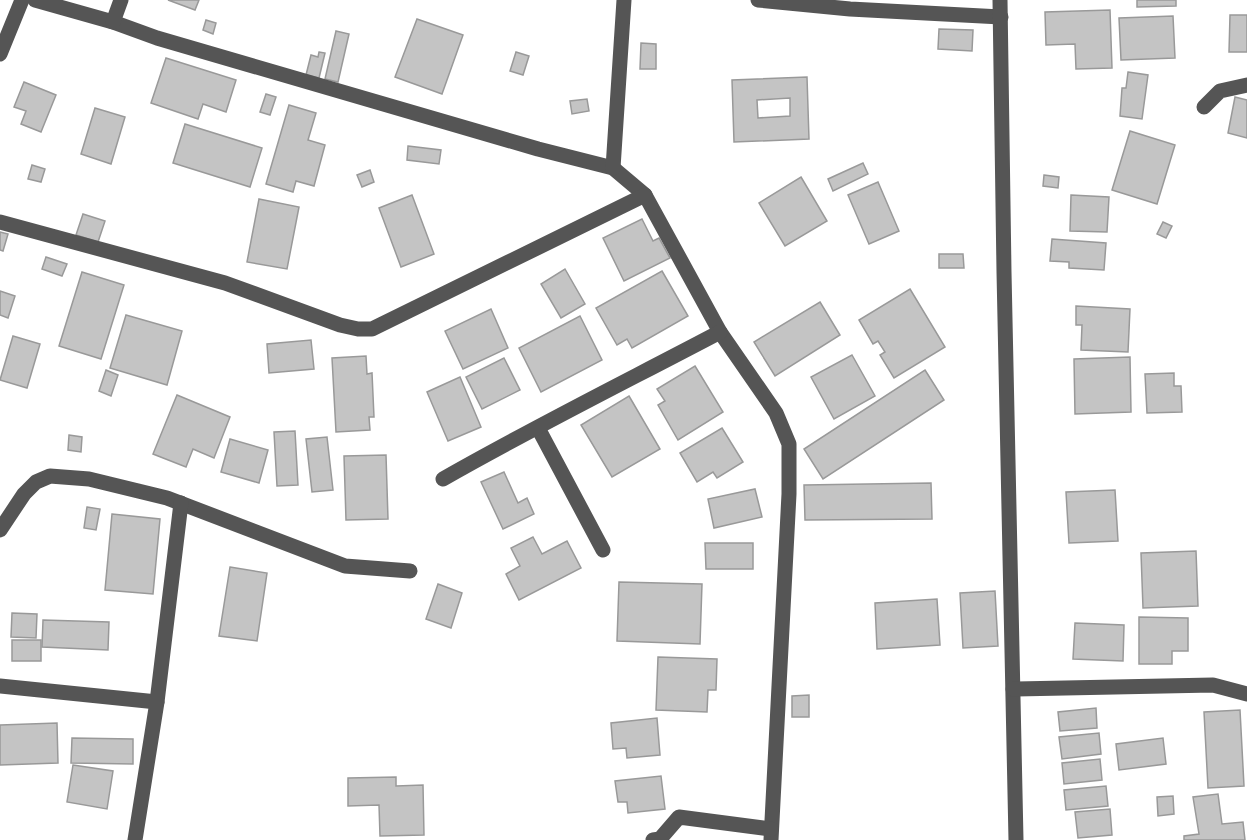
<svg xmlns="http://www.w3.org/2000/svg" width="1247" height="840" viewBox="0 0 1247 840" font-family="Cabin,sans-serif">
<rect width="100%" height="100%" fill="#fff"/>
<g fill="#c4c4c4" stroke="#999" stroke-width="1.5" fill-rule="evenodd">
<path d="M168,0H199L195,10Z"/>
<path d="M1137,0H1176V6L1137,7Z"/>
<path d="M1110,10L1112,68L1076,69L1075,44L1046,45L1045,12Z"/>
<path d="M1230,15H1247V52H1229Z"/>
<path d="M1173,16L1175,58L1121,60L1119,18Z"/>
<path d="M417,19L463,35L442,94L395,77Z"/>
<path d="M206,20L216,23L213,34L203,30Z"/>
<path d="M939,29L973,30L972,51L938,49Z"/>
<path d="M336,31L349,34L338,82L325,79Z"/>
<path d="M641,43L656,44V69H640Z"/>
<path d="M319,52L325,53L319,78L306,75L311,55L318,57Z"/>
<path d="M516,52L529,56L523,75L510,71Z"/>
<path d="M166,58L236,80L226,112L203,104L198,119L151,103Z"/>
<path d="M1128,72L1148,75L1142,119L1120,116L1122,88H1126Z"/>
<path d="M807,77L809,139L734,142L732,80ZM790,98V116L758,118L757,100Z"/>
<path d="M24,82L56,95L41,132L21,124L26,111L14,107Z"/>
<path d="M266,94L276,97L270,115L260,112Z"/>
<path d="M1235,97L1247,100V138L1228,133Z"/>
<path d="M587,99L589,111L572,114L570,101Z"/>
<path d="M289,105L316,113L308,140L325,145L314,186L296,181L293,192L266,184Z"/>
<path d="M95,108L125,117L111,164L81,154Z"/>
<path d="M185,124L262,148L250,187L173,163Z"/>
<path d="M1130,131L1175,145L1157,204L1112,190Z"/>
<path d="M408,146L441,150L439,164L407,160Z"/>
<path d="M863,163L868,174L833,191L828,179Z"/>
<path d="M32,165L45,169L41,182L28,179Z"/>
<path d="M370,170L374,182L362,187L357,175Z"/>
<path d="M1044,175L1059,177L1058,188L1043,186Z"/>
<path d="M801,177L827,221L785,246L759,203Z"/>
<path d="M878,182L899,231L869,244L848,195Z"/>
<path d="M412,195L434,254L401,267L379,208Z"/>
<path d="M1071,195L1109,197L1107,232L1070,231Z"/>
<path d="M259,199L299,207L287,269L247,262Z"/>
<path d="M83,214L105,221L98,242L76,235Z"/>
<path d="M642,219L653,241L659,238L670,258L624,281L603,238Z"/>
<path d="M1163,222L1172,226L1166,238L1157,234Z"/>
<path d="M0,232L8,234L3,251L0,250Z"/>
<path d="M1052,239L1106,243L1104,270L1069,268V262L1050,261Z"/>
<path d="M939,254H963L964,268H939Z"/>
<path d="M46,257L67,264L62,276L42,269Z"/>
<path d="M565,269L585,304L561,318L541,284Z"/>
<path d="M662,271L688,316L632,348L627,339L617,345L596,308Z"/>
<path d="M82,272L124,285L101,359L59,346Z"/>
<path d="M910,289L945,347L894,378L880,355L885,352L878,341L873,344L859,320Z"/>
<path d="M0,291L15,296L8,318L0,315Z"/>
<path d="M820,302L840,335L775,376L754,342Z"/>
<path d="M1076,306L1130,309L1128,352L1081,350L1082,325H1076Z"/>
<path d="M491,309L508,348L463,369L445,331Z"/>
<path d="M126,315L182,331L167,385L110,368Z"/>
<path d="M580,316L602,360L541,392L519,348Z"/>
<path d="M13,336L40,344L27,388L0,380Z"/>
<path d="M311,340L314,369L269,373L267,344Z"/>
<path d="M852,355L875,396L834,419L811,377Z"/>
<path d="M366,356L367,374L372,373L374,417H369L370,430L336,432L332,358Z"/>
<path d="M1130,357L1131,412L1075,414L1074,359Z"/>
<path d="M504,358L520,390L482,409L466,377Z"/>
<path d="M695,366L723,412L678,440L658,405L665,401L657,389Z"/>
<path d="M106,370L118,375L111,396L99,391Z"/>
<path d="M925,370L944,400L823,479L804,449Z"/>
<path d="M1174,373V386H1181L1182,412L1147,413L1145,374Z"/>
<path d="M460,377L481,427L448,441L427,392Z"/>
<path d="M177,395L230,417L214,458L193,449L186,467L153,454Z"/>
<path d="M629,396L660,449L612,477L581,425Z"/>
<path d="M722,428L743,462L717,478L713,472L697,482L680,453Z"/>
<path d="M295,431L298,485L277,486L274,432Z"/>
<path d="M69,435L82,437L81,452L68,450Z"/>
<path d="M327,437L333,490L312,492L306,439Z"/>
<path d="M230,439L268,450L259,483L221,472Z"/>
<path d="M386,455L388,519L346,520L344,456Z"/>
<path d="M504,472L518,503L527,498L534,514L503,529L481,482Z"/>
<path d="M931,483L932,519L805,520L804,485Z"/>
<path d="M755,489L762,517L714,528L708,499Z"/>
<path d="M1115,490L1118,541L1069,543L1066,492Z"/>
<path d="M87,507L100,509L96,530L84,528Z"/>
<path d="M112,514L160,519L153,594L105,590Z"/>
<path d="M533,537L542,554L567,541L581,568L519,600L506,574L520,566L511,548Z"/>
<path d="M705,543H753V569H706Z"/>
<path d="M1196,551L1198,606L1143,608L1141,553Z"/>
<path d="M230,567L267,573L257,641L219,636Z"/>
<path d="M619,582L702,584L700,644L617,641Z"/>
<path d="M438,584L462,593L451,628L426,619Z"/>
<path d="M995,591L998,646L963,648L960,593Z"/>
<path d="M937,599L940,645L877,649L875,603Z"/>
<path d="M12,613L37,614L36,638L11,637Z"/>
<path d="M1139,617L1188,618V651H1172V664H1139Z"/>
<path d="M43,620L109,622L108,650L42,647Z"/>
<path d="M1075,623L1124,625L1123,661L1073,659Z"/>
<rect x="12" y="640" width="29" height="21"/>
<path d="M658,657L717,659L716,690H708L707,712L656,710Z"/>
<path d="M809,695V717H792V696Z"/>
<path d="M1096,708L1097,728L1060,731L1058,712Z"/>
<path d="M1240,710L1244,786L1208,788L1204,712Z"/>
<path d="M657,718L660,755L627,758L626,748L613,749L611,723Z"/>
<path d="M57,723L58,763L0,765V725Z"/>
<path d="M1099,733L1101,754L1062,759L1059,737Z"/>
<path d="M72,738L133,739V764L71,763Z"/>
<path d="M1163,738L1166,764L1119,770L1116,744Z"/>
<path d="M1100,759L1102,780L1064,784L1062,763Z"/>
<path d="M73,765L113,771L107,809L67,802Z"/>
<path d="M661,776L665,809L628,813L627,802H618L615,781Z"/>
<path d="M396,777V786L423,785L424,835L380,836L379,805L348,806V778Z"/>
<path d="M1106,786L1108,806L1066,810L1064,790Z"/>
<path d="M1218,794L1222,824L1243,822L1245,840H1184V836L1199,834L1193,797Z"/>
<path d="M1173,796L1174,814L1158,816L1157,797Z"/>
<path d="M1110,809L1112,835L1078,838L1075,812Z"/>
</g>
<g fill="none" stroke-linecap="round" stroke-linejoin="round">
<g stroke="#555" stroke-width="15">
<path d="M35,0L113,22L157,38L538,149L613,168L645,195L720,332L776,413L789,444V494L771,840"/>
<path d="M758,0L850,9L1001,17"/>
<path d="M1000,0L1004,272L1016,840"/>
<path d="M113,22L121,0"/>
<path d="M0,54L22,0"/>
<path d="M1204,107L1220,91L1247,85"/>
<path d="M613,168L624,0"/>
<path d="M0,222L225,283L340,325L358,329H372L645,195"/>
<path d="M538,428L603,550"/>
<path d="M443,479C534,427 627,381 720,332"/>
<path d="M0,530L24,494L36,482L50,476L89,479L167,498L345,566L410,571"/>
<path d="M0,686L157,702"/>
<path d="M1013,689L1213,685L1247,694"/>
<path d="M135,840L157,702L181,503"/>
<path d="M653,840L660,839L679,817L771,829"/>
</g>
</g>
</svg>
